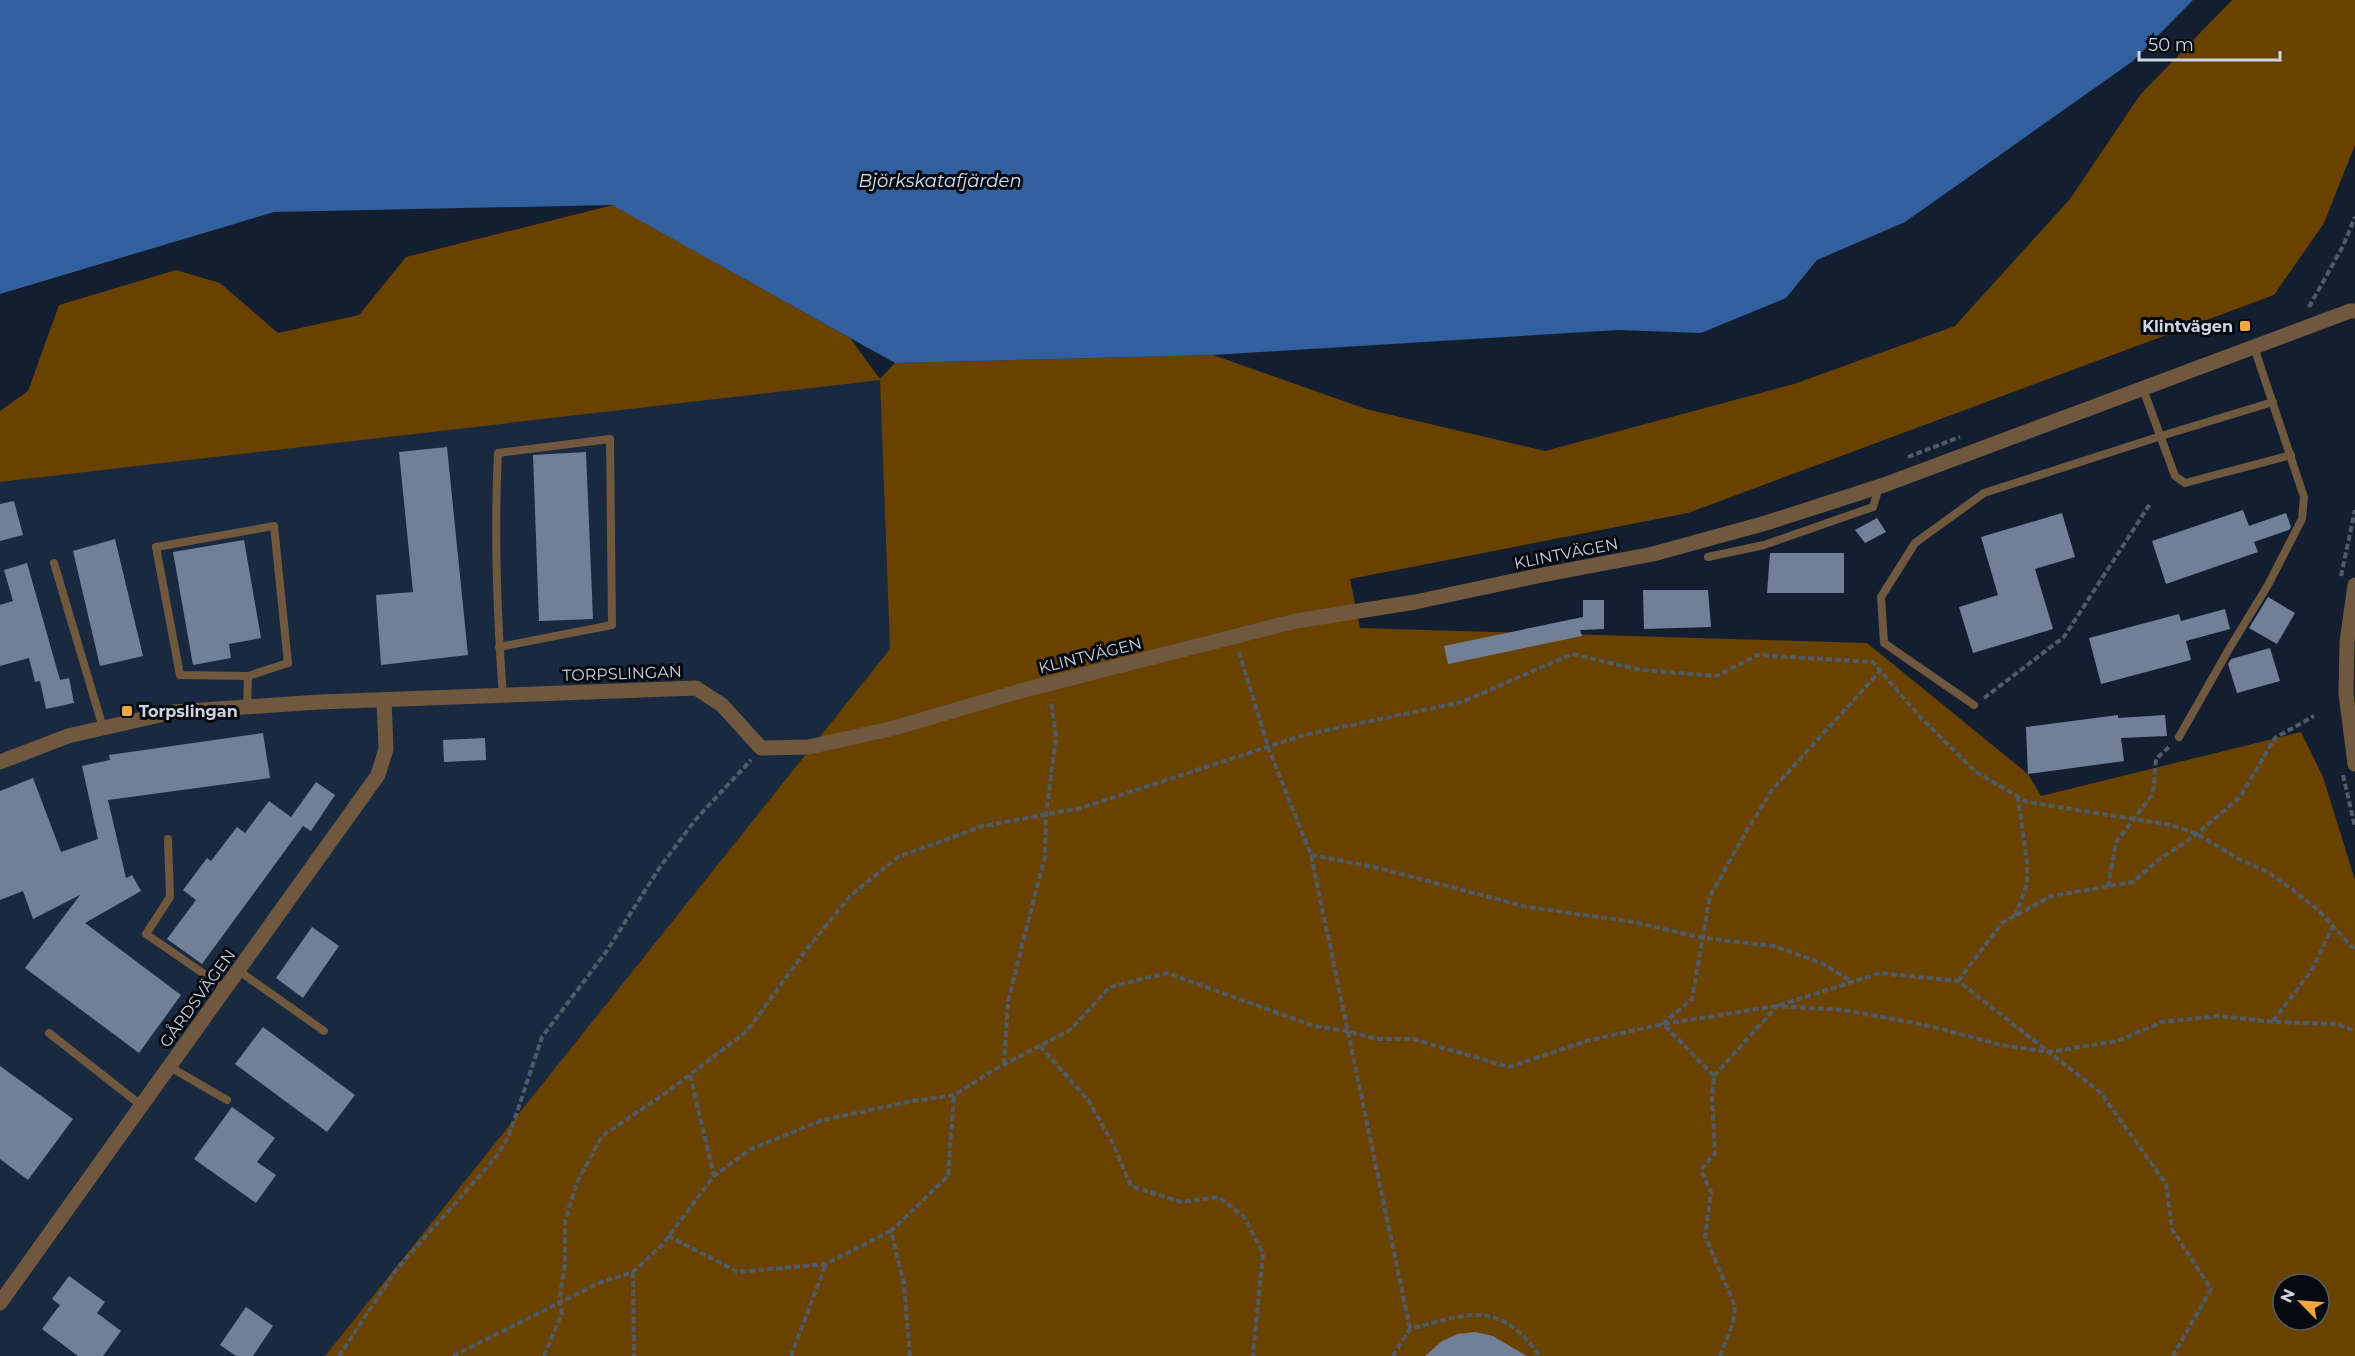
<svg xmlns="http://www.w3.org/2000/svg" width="2355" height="1356" viewBox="0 0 2355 1356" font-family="Montserrat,sans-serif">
<rect width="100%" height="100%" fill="#131f30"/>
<path fill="#19293f" d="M880,379L890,649L325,1356H0V482Z"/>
<path fill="#694200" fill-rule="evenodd" d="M2232,0H2355V145L2324,223L2274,295L1688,513L1350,579L1360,628L1867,643L2028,774L2041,796L2301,732L2323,777L2355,880V1356H325L890,649L880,380L0,482V411L28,391L59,305L176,270L220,283L278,333L359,315L406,257L613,205L850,338L880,379L895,363L1213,355L1366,409L1545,451L1794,384L1955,326L2070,199L2140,95ZM2283,1284H2319V1320H2283Z"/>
<path fill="#325f9d" d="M0,0H2193L2133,61L1905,222L1817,260L1786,298L1701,333L1618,330L1213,355L895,363L612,205L274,212L0,294Z"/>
<g fill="#718096">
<path d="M447,447L468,655L381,665L376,595L413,592L399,452Z"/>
<path d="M586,452L593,619L539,621L533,455Z"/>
<path d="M14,501L23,535L0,541V504Z"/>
<path d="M2243,510L2249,526L2286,513L2291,527L2289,530L2254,542L2258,552L2166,584L2152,541Z"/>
<path d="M2062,513L2075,557L2035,569L2053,629L1973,653L1959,607L1998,595L1981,537Z"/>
<path d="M1877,518L1886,532L1865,543L1855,530Z"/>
<path d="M115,539L143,656L100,666L73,551Z"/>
<path d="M244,540L261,638L229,644L231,658L193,665L173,552Z"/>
<path d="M1770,553H1844V593H1767Z"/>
<path d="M27,563L60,680L69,678L74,703L46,709L40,681L35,682L29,658L0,666V605L13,601L4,570Z"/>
<path d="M1643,590H1708L1711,627L1644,629Z"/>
<path d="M2268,597L2295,613L2277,644L2249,628Z"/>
<path d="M1583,600H1604V629L1580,630L1582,636L1448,664L1444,646L1583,617Z"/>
<path d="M2225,609L2230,629L2186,641L2191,660L2101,684L2089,638L2179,614L2181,621Z"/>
<path d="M2270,648L2280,681L2237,693L2228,664L2231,659Z"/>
<path d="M2118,715V718L2165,715L2167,736L2121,738L2124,761L2028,774L2026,727Z"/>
<path d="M263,733L270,778L108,800L126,878L132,875L141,891L85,923L181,995L139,1053L25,968L80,895L33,919L23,891L0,900V791L33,778L61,852L98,839L82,766L110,760L109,755Z"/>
<path d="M485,738L486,760L444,762L443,740Z"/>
<path d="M316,782L335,795L311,831L303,826L202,964L167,939L196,900L183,890L207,858L211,861L237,827L245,833L269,801L291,817Z"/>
<path d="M312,927L339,946L303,998L276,978Z"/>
<path d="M263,1027L355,1095L327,1132L235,1064Z"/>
<path d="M0,1066L73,1119L28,1180L0,1159Z"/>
<path d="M232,1107L275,1138L257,1162L276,1175L256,1203L194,1159Z"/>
<path d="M69,1276L105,1302L97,1313L121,1331L103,1356H78L42,1329L60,1305L52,1299Z"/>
<path d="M246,1307L273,1326L253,1356H236L220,1345Z"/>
<path d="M1475,1332L1493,1336L1527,1356H1425L1442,1341L1458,1334Z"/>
</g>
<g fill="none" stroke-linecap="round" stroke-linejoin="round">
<g stroke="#505b6a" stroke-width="4" stroke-dasharray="6 3" stroke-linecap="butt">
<path d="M2309,307L2343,246L2355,217"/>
<path d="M1908,457L1960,437"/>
<path d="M2341,576L2355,510"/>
<path d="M1239,652L1268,747L1311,855L1410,1329"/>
<path d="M1984,698L2064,637L2150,504"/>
<path d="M2343,775L2355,827"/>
<path d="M1311,855L1379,868L1527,907L1634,922L1703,938L1774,946L1821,963L1853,982"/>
<path d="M2108,887L2116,842L2153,794L2156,759L2170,746"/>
<path d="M2015,916L2027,885V862L2018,798"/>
<path d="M1958,981L2002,923L2051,896L2133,882L2157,861L2197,834L2240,797L2275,738L2314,716"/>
<path d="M2273,1021L2312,970L2333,926"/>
<path d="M1040,1046L1088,1100L1113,1144L1131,1186L1181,1202L1219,1197L1244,1217L1263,1253L1253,1354L1255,1356"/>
<path d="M1004,1064L1008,1001L1045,856L1046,814L1056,738L1051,700"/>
<path d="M690,1075L714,1176"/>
<path d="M1714,1076L1777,1006L1844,1010L1930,1026L2001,1045L2049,1052L2117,1041L2162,1022L2219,1016L2273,1022L2337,1024L2355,1031"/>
<path d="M668,1236L738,1272L826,1264L891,1231"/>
<path d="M633,1272L634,1356"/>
<path d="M339,1356L396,1270L496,1157L507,1139L516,1115L542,1037L606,952L660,867L696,819L751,760"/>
<path d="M453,1356L601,1282L633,1272L662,1245L714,1176L751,1149L823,1120L908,1102L954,1095L992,1071L1070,1030L1110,987L1167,973L1314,1026L1346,1031L1378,1039H1413L1509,1067L1586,1041L1663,1024L1777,1006L1880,973L1958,981L2101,1093L2166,1184L2172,1229L2211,1289L2173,1356"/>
<path d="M544,1356L562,1313L559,1302L565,1264V1221L577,1182L602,1136L670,1090L747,1031L807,949L850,896L898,857L983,826L1081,808L1304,735L1462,702L1572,654L1641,670L1717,676L1757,655L1873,662L1920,717L1976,772L2027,802L2171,825L2197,834L2239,859L2268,872L2286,885L2317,909L2355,950"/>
<path d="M791,1356L826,1264"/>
<path d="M910,1356L904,1284L891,1231L948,1176L954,1095"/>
<path d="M1393,1356L1410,1329C1470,1313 1498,1299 1540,1356"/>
<path d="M1720,1356L1733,1323L1735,1306L1705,1236L1711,1192L1701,1170L1715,1153L1712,1098L1714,1076L1663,1024L1692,999L1710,896L1746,832L1772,790L1880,671"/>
</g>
<g stroke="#6f583d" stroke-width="8">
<path d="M2143,389L2175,476L2185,483L2291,455"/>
<path d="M1708,557L1764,545L1873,507L1879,487"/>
<path d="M54,563L103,728"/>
<path d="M499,647L612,625L610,439L498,453C494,534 497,616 503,696"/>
<path d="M1974,705L1884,643L1881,597L1915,543L1984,493L2161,436L2273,402"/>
<path d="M247,707L248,676L180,675L156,547L274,526L288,663L248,676"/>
<path d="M2179,737L2229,649L2268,585L2302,519L2304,497L2254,347"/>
<path d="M168,839L170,897L146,934L226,989"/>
<path d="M239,971L324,1031"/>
<path d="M49,1033L142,1106"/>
<path d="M170,1067L227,1100"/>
</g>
<g stroke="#6f583d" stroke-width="15">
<path d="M0,762L68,736L173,712L319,702L696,688L722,705L761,748L809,747L894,728L1024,690L1296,621L1415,602L1537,576L1653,554L1766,523L1884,485L2350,311H2355"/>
<path d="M0,1303L378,775L386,749L384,700"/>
</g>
<path stroke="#6f583d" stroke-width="15" d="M2355,585L2347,642L2346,694L2355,764"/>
</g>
<g fill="#efa73e" stroke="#050910" stroke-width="2">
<rect x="2239" y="320" width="12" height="12" rx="3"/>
<rect x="121" y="705" width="12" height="12" rx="3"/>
</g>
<g text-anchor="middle" stroke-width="6" stroke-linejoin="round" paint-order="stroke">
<g font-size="16" font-weight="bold" fill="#cdd5e1" stroke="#050910" text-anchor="end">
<text x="2233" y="332">Klintvägen</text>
<text x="139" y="717" text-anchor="start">Torpslingan</text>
</g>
<g font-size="16" fill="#cdd5e1" stroke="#050910">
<text transform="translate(1566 553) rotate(-11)" y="6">KLINTVÄGEN</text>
<text transform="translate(1090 655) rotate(-14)" y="6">KLINTVÄGEN</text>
<text transform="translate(622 673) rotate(-2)" y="6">TORPSLINGAN</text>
<text transform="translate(197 998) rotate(-54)" y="6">GÅRDSVÄGEN</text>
</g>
<g font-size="18" font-style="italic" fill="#d6e3f5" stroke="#050910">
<text x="940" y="187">Björkskatafjärden</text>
</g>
</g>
<g transform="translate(2301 1302) rotate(295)"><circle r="28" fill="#050910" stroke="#555b64" stroke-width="1.5"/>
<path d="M0-4.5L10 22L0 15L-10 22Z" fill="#efa73e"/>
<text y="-9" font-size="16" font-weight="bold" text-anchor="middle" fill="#cdd5e1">N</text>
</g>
<path d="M2139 51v9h141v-9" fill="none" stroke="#cdd5e1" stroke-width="3"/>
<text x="2148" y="51" font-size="18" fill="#cdd5e1" stroke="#050910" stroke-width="4.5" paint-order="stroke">50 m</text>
</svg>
